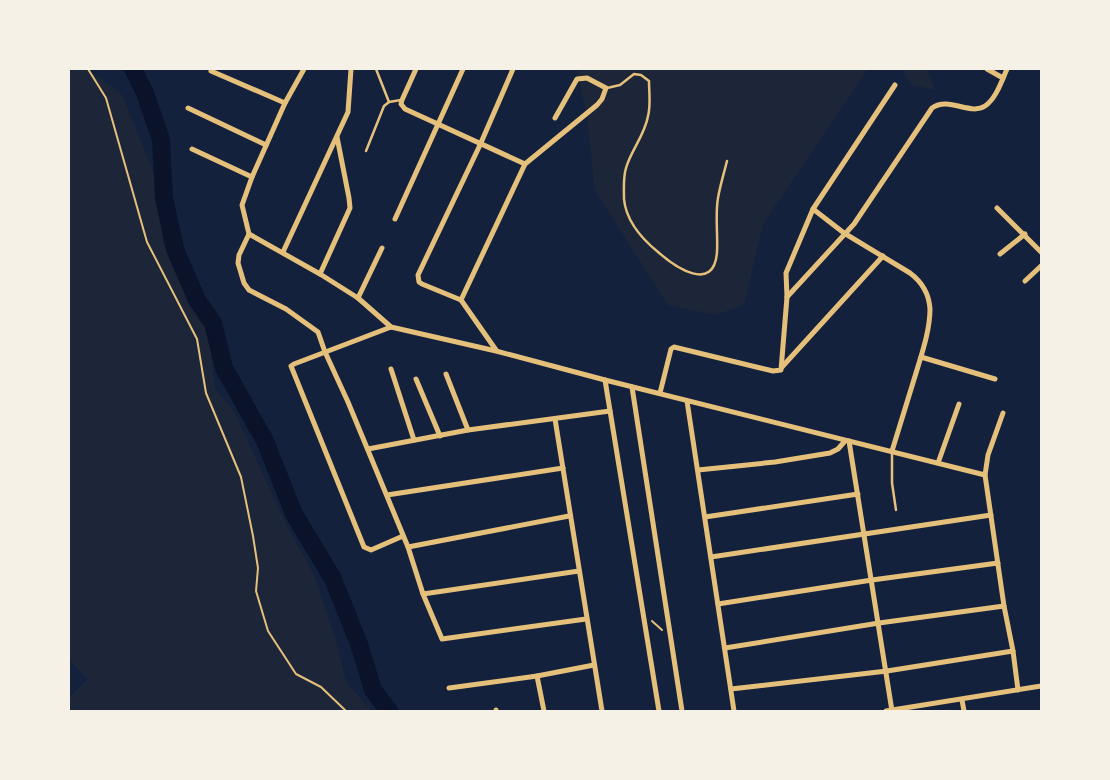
<svg xmlns="http://www.w3.org/2000/svg" width="1110" height="780" viewBox="0 0 1110 780" font-family="Poppins,sans-serif">
<rect width="100%" height="100%" fill="#14213d"/>
<g fill="#1d2539">
<path d="M69,69H88L122,95L157,181L163,243L210,334L212,365L215,389L234,411L285,522L314,575L336,641L346,682L372,711H69V697L88,679L69,660Z"/>
<path d="M577,69H739L740,70L743,69H868L763,224L744,305L716,315L668,305L595,191L587,118Z"/>
<path d="M902,69H927L935,90L911,85Z"/>
</g>
<g fill="none" stroke-linecap="round" stroke-linejoin="round">
<path stroke="#0b132b" stroke-width="18" d="M133,69L145,93L161,140L164,198L175,249L197,300L213,323L224,368L265,441L294,514L333,579L359,644L373,690L389,711"/>
<g stroke="#e5c07b" stroke-width="2">
<path d="M88,69L106,98L147,242L197,339L206,393L241,477L253,536L258,568L256,591L268,631L296,674L321,687L346,711"/>
<path d="M652,621L662,630"/>
</g>
<g stroke="#e5c07b" stroke-width="2.5">
<path d="M376,69L389,102"/>
<path d="M607,88L620,85L634,74L641,75L649,81C649,92 651,105 648,116C645,135 631,150 626,168C623,178 624,189 624,199C626,220 642,239 658,252C675,267 714,294 717,252C718,234 715,215 718,198C720,186 724,173 727,161"/>
<path d="M366,151L384,106L389,102L401,100"/>
<path d="M892,453V483L896,510"/>
</g>
<g stroke="#e5c07b" stroke-width="5">
<path d="M304,69L285,103L252,177L242,205L249,234L320,274L358,298L391,327L496,351L605,380L985,475"/>
<path d="M416,69L402,100L401,104L405,109L525,164"/>
<path d="M987,69L1003,78"/>
<path d="M211,71L285,103"/>
<path d="M188,108L266,145"/>
<path d="M192,149L252,177"/>
<path d="M997,208L1041,252"/>
<path d="M813,209L844,233L910,273C922,282 929,293 930,309C930,330 922,353 916,373C908,399 900,425 892,451"/>
<path d="M395,219L463,69"/>
<path d="M249,234L239,255L238,263L244,283L249,290L286,309L318,332L325,352L348,402L408,547L423,594L442,639L586,619"/>
<path d="M283,252L348,112L351,69"/>
<path d="M1000,254L1025,234"/>
<path d="M320,274L350,208L349,198L337,137"/>
<path d="M1025,281L1041,266"/>
<path d="M787,297L854,224L932,108C949,96 970,116 985,106C996,99 1002,80 1007,69"/>
<path d="M358,298L382,248"/>
<path d="M461,300L525,164L597,105L602,99L606,88L587,78L577,79L555,118"/>
<path d="M391,327L294,364L291,366L364,547L371,550L403,536"/>
<path d="M496,350L461,300L422,284L419,282L418,275L480,145L513,69"/>
<path d="M921,357L995,379"/>
<path d="M782,367L883,256"/>
<path d="M391,369L414,440"/>
<path d="M446,374L468,430"/>
<path d="M416,379L440,436"/>
<path d="M605,380L659,711"/>
<path d="M632,387L682,711"/>
<path d="M660,393L671,349L674,347L773,371L781,370L787,297L786,273L813,209L895,85"/>
<path d="M687,401L734,711"/>
<path d="M1003,413L988,455L985,475L1004,606L1013,651L1018,690"/>
<path d="M555,419L602,711"/>
<path d="M849,441L892,711"/>
<path d="M368,449L468,430L610,411"/>
<path d="M938,463L959,404"/>
<path d="M698,470L775,462L830,453L838,449L845,441"/>
<path d="M387,495L563,468"/>
<path d="M705,517L858,494"/>
<path d="M408,547L569,516"/>
<path d="M711,557L991,515"/>
<path d="M423,594L579,571"/>
<path d="M718,604L872,580L998,563"/>
<path d="M725,648L879,623L1004,606"/>
<path d="M537,676L544,711"/>
<path d="M449,688L537,676L594,665"/>
<path d="M731,689L887,671L1013,651"/>
<path d="M962,700L964,711"/>
<path d="M496,710V711"/>
<path d="M886,711L1041,686"/>
</g>
</g>
<rect width="1110" height="780" fill="none" stroke="#f6f1e7" stroke-width="140"/>
</svg>
